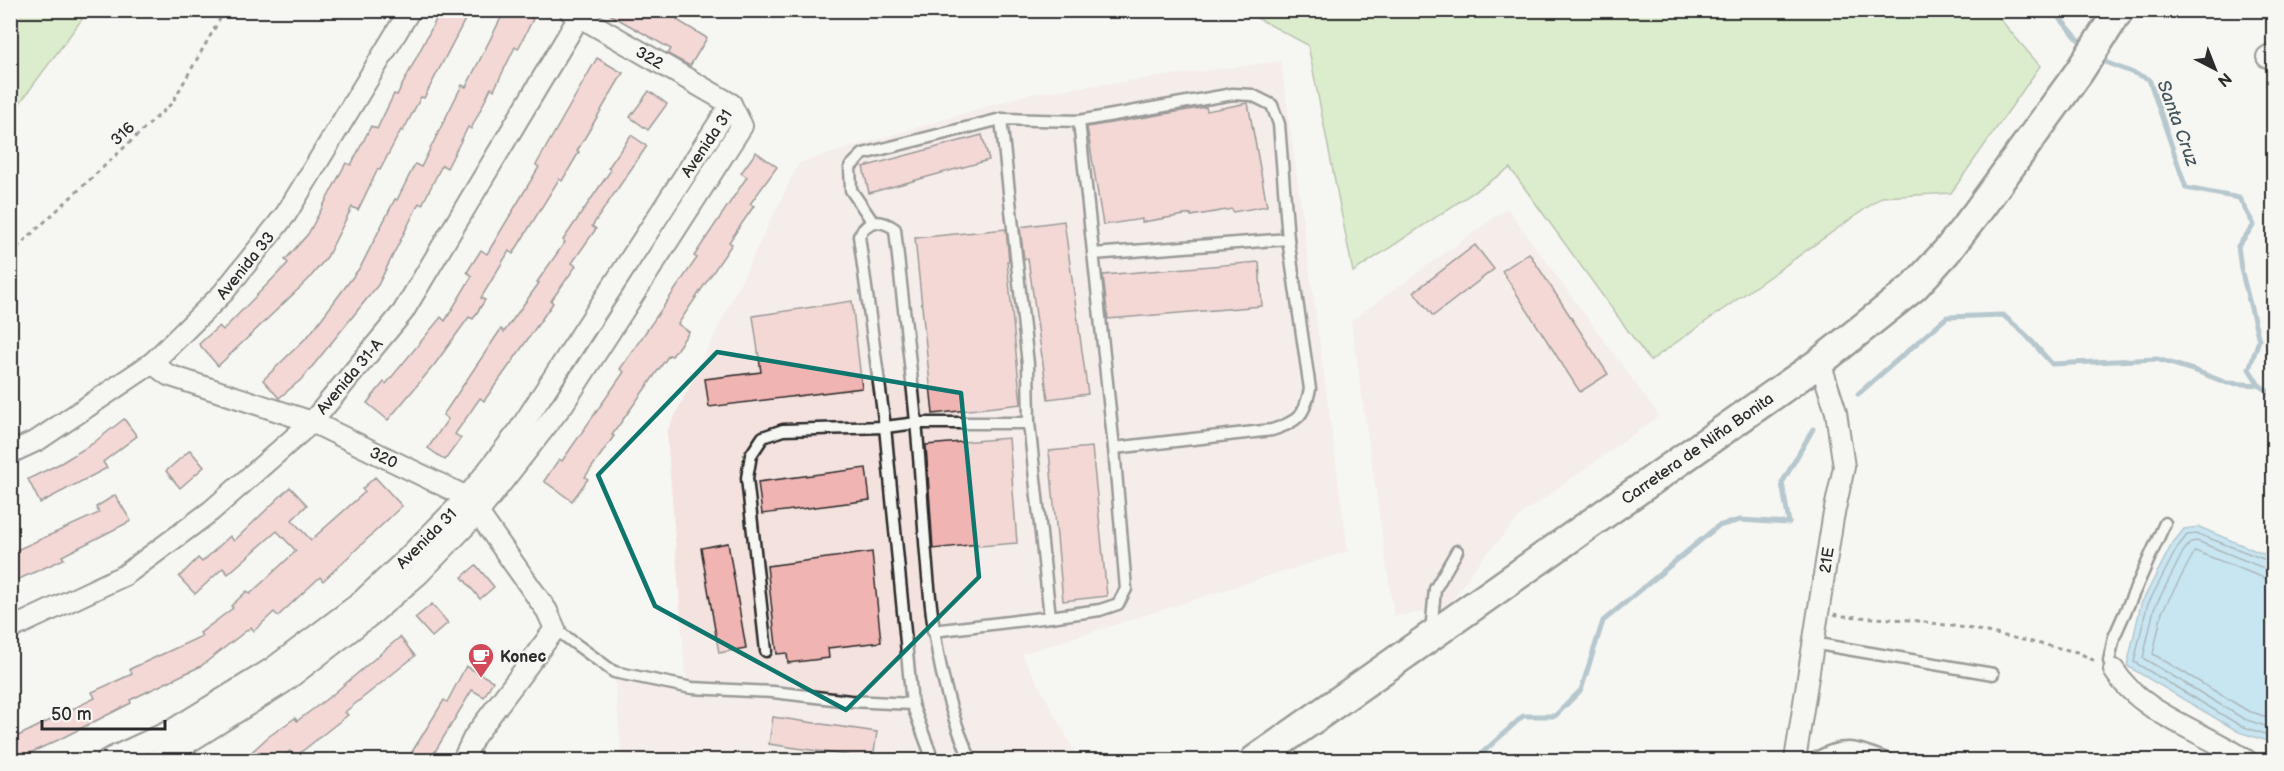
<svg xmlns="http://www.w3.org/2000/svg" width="2284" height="771" viewBox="0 0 2284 771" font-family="'Balsamiq Sans',sans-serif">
<rect width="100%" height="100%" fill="#f6f6f2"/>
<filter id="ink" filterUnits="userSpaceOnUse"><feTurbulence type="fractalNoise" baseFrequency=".0167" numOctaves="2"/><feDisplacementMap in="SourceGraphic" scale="12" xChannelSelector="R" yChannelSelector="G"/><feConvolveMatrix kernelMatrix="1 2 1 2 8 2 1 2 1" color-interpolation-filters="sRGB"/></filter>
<g filter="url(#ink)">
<g fill="#f4e2df">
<path d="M1281,61L1348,551L1022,654L1079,760H622L614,672L691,687L685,673L667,432L799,163L1029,94Z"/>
<path d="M1507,208L1659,416L1523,513L1475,567L1446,609L1394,616L1351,321Z"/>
</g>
<g fill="#bbe39f" stroke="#738765" stroke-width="1.5">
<path d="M11,10L88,11L11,115L10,11Z"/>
<path d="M1244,11H1993L2040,66L1951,193L1882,197L1650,361L1510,168L1353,272L1308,45Z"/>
</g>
<path fill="#90d2f1" stroke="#688fa2" stroke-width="1.5" d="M2199,527L2273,558V743L2239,732L2127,666L2141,604L2172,544L2184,529Z"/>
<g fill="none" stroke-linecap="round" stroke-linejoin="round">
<g stroke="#536e7a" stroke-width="1.5">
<path d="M2274,563L2198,534L2187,535L2177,548L2147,606L2134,662L2241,726L2274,737"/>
<path d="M2274,570L2266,569L2197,541L2191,542L2183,552L2154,609L2143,658L2244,719L2274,729"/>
<path d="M2274,579L2264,578L2195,551L2162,612L2153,654L2248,711L2274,719"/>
</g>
<g stroke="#688fa2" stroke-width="5">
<path d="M2053,10L2084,46"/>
<path d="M2097,59L2149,79L2186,188L2239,198L2254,225L2238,246L2241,269L2259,340L2249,369L2259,385L2268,391L2274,409"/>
<path d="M1858,394L1947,317L2003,315L2026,335L2052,364L2157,359L2196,371L2227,383L2259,385"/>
<path d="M1478,760L1481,754L1523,716H1555L1581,690L1603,621L1718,526L1740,520L1789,523L1782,483L1813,429"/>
</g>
</g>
<g fill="#f0b4b3" stroke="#2b2b2b" stroke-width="1.5">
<path d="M441,10H470L424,98L421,97L403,131L401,130L380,170L378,169L358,210L352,207L327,257L308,280L218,366L199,344L219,326L223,330L288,263L285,260L308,234L346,163L351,165L371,126L377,129L394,94L397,95Z"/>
<path d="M505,10H516L533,19L518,49L515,47L494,90L491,88L471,129L468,127L447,168L442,165L422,205L419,203L378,285L303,378L279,398L263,380L310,334L361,266L395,199L397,200L415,164L421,167L462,85L466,87Z"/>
<path d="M602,10H673L680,15L677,20L707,38L690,66L668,54L671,49Z"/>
<path d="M597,58L623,73L577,151L579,152L562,181L559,179L513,254L509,251L481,298L485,300L473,319L469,317L435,364L388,420L367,403L384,382L386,384L441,317L445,321L472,276L467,272L481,250L487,254L539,167L536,165Z"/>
<path d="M649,91L667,104L648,130L630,117Z"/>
<path d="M1248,103L1267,206L1233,212L1232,209L1191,216V214L1142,222V219L1103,225L1087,127L1206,107L1207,111Z"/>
<path d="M631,135L647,146L592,226L596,229L572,263L576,266L551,301L553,303L509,366L484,401L480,398L455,434L461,438L445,460L428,448L448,419L443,415L501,329L504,332L539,283L537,282L565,242L563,240L611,170L608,168Z"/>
<path d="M982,135L989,160L869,193L863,167Z"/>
<path d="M756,152L777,167L750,204L754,206L729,242L732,244L678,324L689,332L672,356L669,355L612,435L614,436L585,477L588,479L572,501L544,481L559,459L562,461L624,372L620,369L697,258L694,256L747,177L741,173Z"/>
<path d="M1064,221L1088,394L1048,399L1028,259H1024L1020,227Z"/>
<path d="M1006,229L1009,261H1007L1021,404L933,414L915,238Z"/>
<path d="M1475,245L1494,269L1433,316L1414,292Z"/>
<path d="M1529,253L1608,374L1580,392L1502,271Z"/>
<path d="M1259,262L1262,306L1108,319L1103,275Z"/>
<path d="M852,301L862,388L709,407L705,379L761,372L753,316Z"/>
<path d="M124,419L137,436L103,462L107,468L40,503L28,479L61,463L92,444Z"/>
<path d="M1009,438L1017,543L979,546L978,544L933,549L926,445Z"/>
<path d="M1092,447L1107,596L1063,601L1049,451Z"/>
<path d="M190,450L204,467L180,488L166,471Z"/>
<path d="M866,468L870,500L762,514L758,482Z"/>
<path d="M375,477L402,506L323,581L320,577L278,616L274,612L254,631L251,627L201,666L130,700L131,703L58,740L15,760H10V740L95,698L92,692L132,674L130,669L202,636L200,633L233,608L231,606L247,591L250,594L296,551L277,531L228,574L223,568L195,594L179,577L198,558L202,562L230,536L234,541L290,487L307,505L292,520L311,540L365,492L362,489Z"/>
<path d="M115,495L131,521L62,556L64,559L10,583V553L99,513L96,507Z"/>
<path d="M728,543L746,648L719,653L701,548Z"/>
<path d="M872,552L881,642L828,648L829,658L788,663L787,653L777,654L767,566Z"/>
<path d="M476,565L494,587L480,599L462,577Z"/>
<path d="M432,604L448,623L432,637L415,618Z"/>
<path d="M400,637L415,656L345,712L348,715L330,729L295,757L290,751L279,760H243L268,737L295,718L297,721L332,695Z"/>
<path d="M466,666L493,681L484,697L472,690L430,760H407L444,700L447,702Z"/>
<path d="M773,717L877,732L873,759L769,744Z"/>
</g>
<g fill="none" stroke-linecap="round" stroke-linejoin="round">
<g stroke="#2b2b2b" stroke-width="15">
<g id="lane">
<path d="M1001,119L1028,364L1029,423L1050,617L1100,610L1118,604L1126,589L1114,448L1079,121"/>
<path d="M872,221L851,190L850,167L863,154L1001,119L1079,121L1233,94L1252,95L1272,105L1279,124L1288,239L1310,389C1304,417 1298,421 1272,430L1114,448"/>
<path d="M1093,254L1288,239"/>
<path d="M555,629L614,672L692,688L773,692L850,701L912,704"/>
<path d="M933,631L1050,617"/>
<path d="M1431,632L1435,589L1457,551"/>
<path d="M1812,643L1993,674"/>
<path d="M766,651L747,478L751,455L763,437L783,430L885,427L917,423H1029"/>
<path d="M2114,670L2109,661L2114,637L2165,523"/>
<path d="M933,760L912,704L885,427L859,236C868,219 881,219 895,229C903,305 913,380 919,456C927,557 927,668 971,760"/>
<path d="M1817,760L1818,757C1846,741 1861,749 1889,760"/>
</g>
</g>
<g stroke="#2b2b2b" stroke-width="24">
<g id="street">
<path d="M570,11L731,104"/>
<path d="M2267,57L2274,53"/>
<path d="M152,363L168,375L312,422L467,497L547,611L555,629L474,737L463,760"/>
<path d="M10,453L38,440L152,363L223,293L286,214L410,10"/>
<path d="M10,629L125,575L211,511L312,422L403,312L579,17"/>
<path d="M2114,670C2141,714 2205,732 2246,760"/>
<path d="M107,760L172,730L271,669L359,603L404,561L467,497L518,432L731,104"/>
<path d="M154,760L181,747L283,683L375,612L418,575L478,513L564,403L742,126L731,104"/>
<path d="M1795,760L1833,518L1844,467L1836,412L1820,362"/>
</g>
</g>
<g stroke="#2b2b2b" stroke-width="33">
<path id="secondary" d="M1255,760L1820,362L1914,287L1947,251L1978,211L2079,72L2119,10"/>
</g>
<g stroke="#2b2b2b" stroke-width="3" stroke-dasharray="4.5 4.5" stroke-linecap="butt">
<path d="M10,254L172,103L225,10"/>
<path d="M1834,614L1841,616L1911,620L1973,629L2077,652L2097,662"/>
</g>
<use href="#lane" stroke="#f6f6f2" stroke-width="10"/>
<use href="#street" stroke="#f6f6f2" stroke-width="20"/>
<use href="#secondary" stroke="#f6f6f2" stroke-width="28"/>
</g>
</g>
<path d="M0 0H2284V771H0ZM717,352L961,393L979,577L846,710L655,606L598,475Z" fill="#f6f6f2" fill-opacity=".55" fill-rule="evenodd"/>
<path fill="none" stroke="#0f766e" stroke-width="4.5" stroke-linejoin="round" d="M717,352L961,393L979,577L846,710L655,606L598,475Z"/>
<defs>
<g id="cafe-pin" transform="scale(1.35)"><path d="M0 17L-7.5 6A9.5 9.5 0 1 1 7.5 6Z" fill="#d1495b" stroke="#f6f6f2"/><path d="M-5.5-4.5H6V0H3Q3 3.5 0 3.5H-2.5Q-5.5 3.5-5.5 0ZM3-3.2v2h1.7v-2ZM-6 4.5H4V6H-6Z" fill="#fff"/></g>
</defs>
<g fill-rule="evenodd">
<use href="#cafe-pin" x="481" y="656"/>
</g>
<g text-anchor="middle" stroke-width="4.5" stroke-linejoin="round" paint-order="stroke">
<g font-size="16" fill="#2b2b2b" stroke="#f6f6f2">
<text transform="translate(650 57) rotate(30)" y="6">322</text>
<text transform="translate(122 133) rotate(-43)" y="6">316</text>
<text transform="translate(706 143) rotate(-56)" y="6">Avenida 31</text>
<text transform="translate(245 265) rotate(-51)" y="6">Avenida 33</text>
<text transform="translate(349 376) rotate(-50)" y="6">Avenida 31-A</text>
<text transform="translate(1697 448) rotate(-35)" y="6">Carretera de Niña Bonita</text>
<text transform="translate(384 457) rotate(26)" y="6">320</text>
<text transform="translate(426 538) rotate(-45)" y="6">Avenida 31</text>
<text transform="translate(1826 560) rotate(-81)" y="6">21E</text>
</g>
<g font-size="16" font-weight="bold" fill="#2b2b2b" stroke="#f6f6f2" text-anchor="start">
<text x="500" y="662">Konec</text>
</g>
<g font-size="18" font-style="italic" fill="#44555c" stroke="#f6f6f2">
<text transform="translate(2178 123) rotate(70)" y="6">Santa Cruz</text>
</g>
</g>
<rect width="2284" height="771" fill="none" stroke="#f6f6f2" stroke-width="36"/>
<rect x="18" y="18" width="2248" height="735" fill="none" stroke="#2b2b2b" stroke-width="2" filter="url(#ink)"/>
<g transform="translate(2215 69) rotate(138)" stroke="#f6f6f2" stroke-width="4.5" paint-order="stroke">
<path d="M0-4.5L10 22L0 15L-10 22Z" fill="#2b2b2b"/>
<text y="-9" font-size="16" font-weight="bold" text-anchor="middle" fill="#2b2b2b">N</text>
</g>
<path d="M42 720v9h123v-9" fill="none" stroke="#2b2b2b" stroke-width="3"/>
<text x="51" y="720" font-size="18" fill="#2b2b2b" stroke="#f6f6f2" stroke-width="4.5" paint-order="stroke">50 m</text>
</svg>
